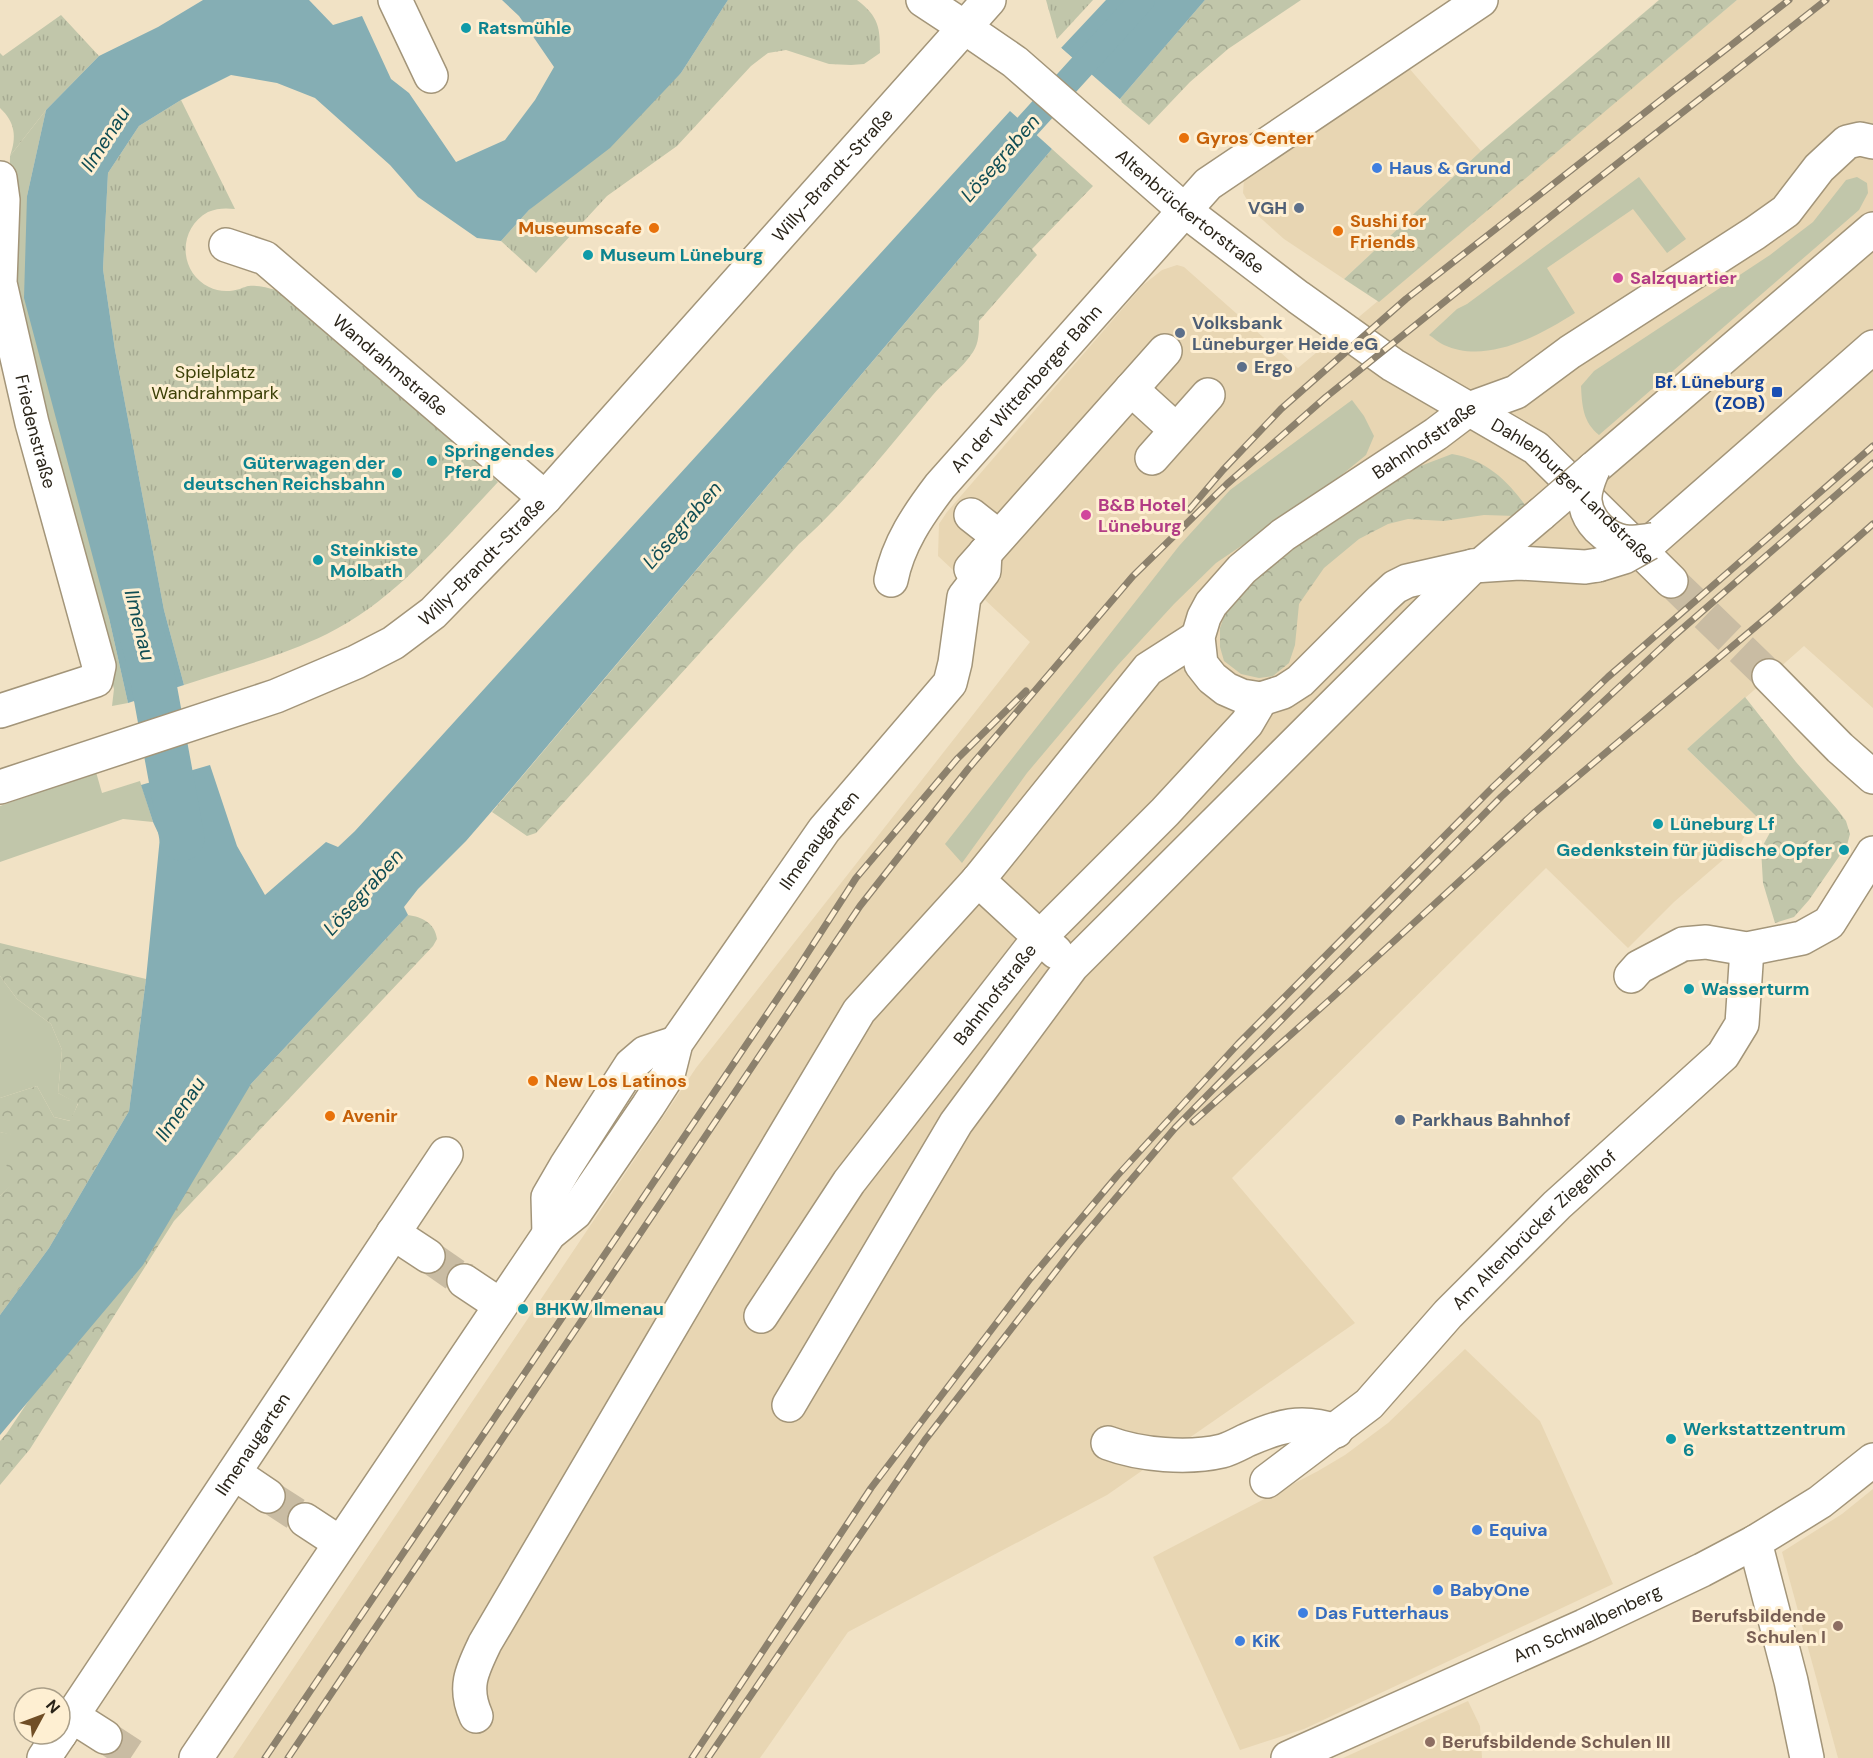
<svg xmlns="http://www.w3.org/2000/svg" width="1873" height="1758" viewBox="0 0 1873 1758" font-family="'DM Sans',sans-serif">
<defs>
<pattern id="forest-crowns" width="20" height="18" patternUnits="userSpaceOnUse" patternTransform="scale(1.5)"><rect width="20" height="18" fill="#c1c6aa"/><path d="M2 6a3 3 0 1 1 6 0M12 15a3 3 0 1 1 6 0" fill="none" stroke="#a6aa92"/></pattern>
<pattern id="park-tufts" width="24" height="20" patternUnits="userSpaceOnUse" patternTransform="scale(1.5)"><rect width="24" height="20" fill="#c1c6aa"/><path d="M3 7l-1-3M5 7V3M7 7l1-3M15 17l-1-3M17 17v-4M19 17l1-3" fill="none" stroke="#a6aa92"/></pattern>
</defs>
<rect width="100%" height="100%" fill="#f1e2c5"/>
<g fill="#e8d6b3">
<path d="M1737,0H1873V708L1804,646L1687,749L1756,816L1739,846L1674,902L1628,948L1546,868L1232,1178L1355,1323L1107,1495L848,1632L760,1758H233L696,1068L1030,642L938,556L939,524L947,512L1143,285L1162,270L1177,265L1184,267L1298,368Z"/>
<path d="M1408,67L1481,151L1344,279L1284,239L1255,213L1243,193L1244,179Z"/>
<path d="M1465,1349L1540,1421L1613,1584L1304,1729L1240,1750L1153,1557L1318,1471L1345,1455L1388,1423Z"/>
<path d="M1873,1489V1758H1838L1782,1552L1842,1514Z"/>
<path d="M1468,1701L1480,1726L1482,1758H1343Z"/>
</g>
<g fill="#c1c6aa">
<path d="M46,110L27,196L109,618L128,703L112,706L114,689L40,422L8,285L10,156Z"/>
<path d="M1639,177L1686,239L1667,253L1633,209L1547,268L1575,313C1540,335 1487,365 1444,345C1439,343 1434,338 1429,335L1457,309L1467,304Z"/>
<path d="M1857,177L1867,183L1868,193L1859,210L1599,435C1583,422 1582,406 1581,386L1594,371L1770,255L1813,222L1846,180Z"/>
<path d="M1352,400L1364,416L1374,436L1366,455L1321,492L1216,563L1174,604L1118,665L1027,773L962,863L945,844L1179,546L1230,490Z"/>
<path d="M96,772L102,793L140,781L153,822L123,819L0,862V806Z"/>
<path d="M0,976L17,999L51,1024L62,1050L58,1093L78,1103L71,1121L54,1117L37,1086L0,1098Z"/>
<path d="M0,1132L19,1136L13,1184L0,1196Z"/>
</g>
<g fill="url(#forest-crowns)">
<path d="M1205,0H1301L1228,49L1190,82L1149,125L1119,100Z"/>
<path d="M1659,0H1737L1379,302L1344,279L1481,151Z"/>
<path d="M1052,149L1093,186L1032,249L1037,255L979,321C979,332 979,343 973,352C963,368 944,381 932,396C889,447 848,500 799,544L536,833L527,836L492,812Z"/>
<path d="M1452,454C1486,460 1506,479 1526,506L1516,516L1484,515L1444,521L1408,519L1388,524L1359,539L1324,568L1299,604L1295,645L1289,663L1273,676L1259,678L1241,674L1224,661L1220,647V628L1227,608L1254,579L1273,563L1415,468Z"/>
<path d="M1745,697L1796,762L1837,809L1846,821L1850,834L1847,845L1809,900L1794,917L1775,923L1763,883L1761,849L1773,827L1756,816L1687,749Z"/>
<path d="M408,915C422,917 435,923 437,939L433,946L174,1221L30,1449L0,1485V1441L7,1433L188,1163L251,1084Z"/>
<path d="M0,943L146,979L129,1111L49,1248L0,1315V1196L13,1183L3,1156L18,1137L0,1132V1098L37,1086L54,1117L70,1121L78,1104L58,1093L62,1050L51,1024L17,999L0,976Z"/>
</g>
<g fill="url(#park-tufts)">
<path d="M728,0H857C879,17 880,27 880,53L864,64L851,65L829,64L786,50L768,53L751,66L677,146L607,196L536,273L501,241L529,210L681,73Z"/>
<path d="M1046,0H1093L1057,39Z"/>
<path d="M61,15L99,56L46,110L10,156C17,137 15,122 0,108V53L3,56Z"/>
<path d="M181,100L235,209C226,208 217,208 208,212C178,228 178,272 209,287C218,292 230,292 240,289C242,288 247,286 249,286C257,285 268,288 276,290L450,435L498,482C446,537 396,600 327,634C282,656 232,669 184,685L164,610L115,350L103,269L108,173L139,126Z"/>
</g>
<g fill="#85aeb4">
<path d="M203,0H309L333,25L362,16L391,79L409,93L456,162L505,140L535,100L554,67L519,16L502,0H728L681,73L610,148L529,210L501,241L477,238L418,197L390,165L315,98L277,83L231,75L181,100L139,126L108,173L103,269L115,350L164,610L184,685L128,703L109,618L24,298L27,196L46,110L99,56L158,27Z"/>
<path d="M1106,0H1205L1119,100L1061,48Z"/>
<path d="M1010,111L1052,149L505,796L466,841L418,889L404,907L408,915L251,1084L143,1265L0,1435V1315L49,1248L129,1111L146,979L160,837L153,822L141,785L210,765L237,846L265,895L326,842L338,847L355,831Z"/>
</g>
<path fill="#f1e2c5" d="M1059,46L1122,101L1121,102H1117L1059,51Z"/>
<g fill="none" stroke-linecap="round" stroke-linejoin="round">
<path stroke="#85aeb4" stroke-width="26" d="M1003,153L1142,0"/>
<path stroke="#85aeb4" stroke-width="45" d="M142,635L151,669L182,838"/>
<g stroke="#c9bca3" stroke-width="33" stroke-dasharray="33 16" stroke-linecap="butt">
<path d="M428,1256L464,1281"/>
<path d="M268,1496L305,1520"/>
<path d="M105,1737L137,1758"/>
</g>
<path stroke="#c9bca3" stroke-width="33" stroke-dasharray="33 16" stroke-linecap="butt" d="M1671,581L1769,676"/>
<g stroke="#a39579" stroke-width="36">
<g id="minor">
<path d="M395,0L431,76"/>
<path d="M923,0L964,27"/>
<path id="s1" d="M0,178L3,200L0,283L32,423L99,666L96,680L0,711"/>
<path id="s2" d="M226,245L265,258L545,498"/>
<path d="M1131,389L1176,430"/>
<path d="M1152,458L1208,395"/>
<path d="M1593,469L1873,229"/>
<path d="M971,515L999,537"/>
<path d="M1653,540L1873,347"/>
<path d="M1481,565L1541,514"/>
<path id="s3" d="M1598,565L1585,567L1519,563L1473,566L1407,581L1395,587L1382,599L1300,681L1283,692L1261,699L1242,696L1226,689L1212,678L1201,664L1198,637L1204,617L1211,604L1242,569L1283,535L1436,434L1469,409L1516,392L1570,352L1755,233L1786,211L1819,168L1847,142L1860,139L1873,142"/>
<path d="M971,569L1165,351"/>
<path id="s4" d="M891,580C898,544 918,515 940,486L1208,184L1481,0"/>
<path d="M978,880L1056,952"/>
<path d="M1631,976L1639,967L1683,944L1706,942L1747,949L1802,938L1829,923L1873,853"/>
<path d="M393,1233L428,1256"/>
<path d="M549,1234L548,1197L566,1166L631,1065L645,1053L676,1043"/>
<path d="M464,1281L500,1305"/>
<path id="s5" d="M761,1316L849,1182L1039,938L1165,812L1247,723L1261,699"/>
<path d="M789,1405L956,1123L1072,966L1473,566"/>
<path d="M1108,1443C1140,1455 1188,1459 1222,1451C1230,1449 1239,1444 1247,1440C1279,1426 1301,1419 1336,1431"/>
<path d="M234,1473L268,1496"/>
<path id="s6" d="M1267,1481L1369,1404L1448,1314L1557,1205L1723,1055L1742,1024L1747,949"/>
<path d="M305,1520L340,1543"/>
<path d="M1755,1542L1791,1681L1807,1758"/>
<path d="M72,1716L105,1737"/>
<path d="M476,1716C463,1687 472,1670 485,1643L699,1279L859,1011L978,880L1148,669L1198,637"/>
<path id="s7" d="M60,1734L446,1154"/>
<path d="M44,1758L60,1734"/>
<path id="s8" d="M196,1758L549,1234L575,1213L648,1106L668,1075L676,1043L824,830L950,683L955,663L964,597L984,571L985,553"/>
<path id="s9" d="M1288,1758L1584,1626L1702,1570L1755,1542L1820,1502L1873,1460"/>
</g>
</g>
<g stroke="#a39579" stroke-width="36">
<g id="major">
<path id="s10" d="M964,27L1015,62L1184,210L1298,297L1393,365L1536,448L1671,581"/>
<path d="M1769,676L1840,748L1873,777"/>
<path id="s11" d="M0,787L276,696L356,662L393,643L433,613L545,498L989,0"/>
</g>
</g>
<use href="#minor" stroke="#fff" stroke-width="33"/>
<use href="#major" stroke="#fff" stroke-width="33"/>
<g stroke="#8c816d" stroke-width="7">
<g id="rail">
<path d="M1189,510L1223,470L1281,409L1406,299L1789,0"/>
<path d="M1193,1122L1333,997L1534,813L1772,613L1873,524"/>
<path d="M265,1758L794,974L856,878L957,759L1026,691"/>
<path d="M288,1758L860,906L968,769L1133,576L1227,484L1326,397L1581,192L1826,0"/>
<path d="M692,1758L871,1488L1030,1279L1117,1176L1238,1044L1493,787L1608,677L1873,446"/>
<path d="M708,1758L925,1440L1077,1244L1175,1128L1501,797L1675,635L1873,463"/>
</g>
</g>
<use href="#rail" stroke="#feefd2" stroke-width="4.5" stroke-dasharray="14" stroke-linecap="butt"/>
<g stroke="#a39579" stroke-width="36" stroke-linecap="butt">
<g id="minor-bridge">
<path d="M1593,469C1589,479 1584,490 1585,501C1587,521 1605,539 1625,542C1634,543 1644,541 1653,540"/>
<path d="M1541,514L1593,469"/>
<path d="M1598,565L1624,557L1649,543"/>
</g>
</g>
<use href="#minor-bridge" stroke="#fff" stroke-width="33"/>
</g>
<g fill="#0f9aa8" stroke="#feefd2" stroke-width="2">
<circle cx="466" cy="28" r="6"/>
<circle cx="588" cy="255" r="6"/>
<circle cx="432" cy="461" r="6"/>
<circle cx="397" cy="473" r="6"/>
<circle cx="318" cy="560" r="6"/>
<circle cx="1658" cy="824" r="6"/>
<circle cx="1844" cy="850" r="6"/>
<circle cx="1689" cy="989" r="6"/>
<circle cx="523" cy="1309" r="6"/>
<circle cx="1671" cy="1439" r="6"/>
</g>
<g fill="#e8710a" stroke="#feefd2" stroke-width="2">
<circle cx="1184" cy="138" r="6"/>
<circle cx="654" cy="228" r="6"/>
<circle cx="1338" cy="231" r="6"/>
<circle cx="533" cy="1081" r="6"/>
<circle cx="330" cy="1116" r="6"/>
</g>
<g fill="#3f7fe0" stroke="#feefd2" stroke-width="2">
<circle cx="1377" cy="168" r="6"/>
<circle cx="1477" cy="1530" r="6"/>
<circle cx="1438" cy="1590" r="6"/>
<circle cx="1303" cy="1613" r="6"/>
<circle cx="1240" cy="1641" r="6"/>
</g>
<g fill="#5c6f8a" stroke="#feefd2" stroke-width="2">
<circle cx="1299" cy="208" r="6"/>
<circle cx="1180" cy="333" r="6"/>
<circle cx="1242" cy="367" r="6"/>
<circle cx="1400" cy="1120" r="6"/>
</g>
<g fill="#d1479c" stroke="#feefd2" stroke-width="2">
<circle cx="1618" cy="278" r="6"/>
<circle cx="1086" cy="515" r="6"/>
</g>
<rect fill="#1a4fb4" stroke="#feefd2" stroke-width="2" x="1771" y="386" width="12" height="12" rx="3"/>
<g fill="#8d6e63" stroke="#feefd2" stroke-width="2">
<circle cx="1838" cy="1626" r="6"/>
<circle cx="1430" cy="1742" r="6"/>
</g>
<g text-anchor="middle" stroke-width="6" stroke-linejoin="round" paint-order="stroke">
<g font-size="18" font-weight="bold" fill="#0d838f" stroke="#feefd2" text-anchor="start">
<text x="478" y="34">Ratsmühle</text>
<text x="600" y="261">Museum Lüneburg</text>
<text x="444" y="457">Springendes<tspan x="444" dy="21">Pferd</tspan></text>
<text x="385" y="469" text-anchor="end">Güterwagen der<tspan x="385" dy="21">deutschen Reichsbahn</tspan></text>
<text x="330" y="556">Steinkiste<tspan x="330" dy="21">Molbath</tspan></text>
<text x="1670" y="830">Lüneburg Lf</text>
<text x="1832" y="856" text-anchor="end">Gedenkstein für jüdische Opfer</text>
<text x="1701" y="995">Wasserturm</text>
<text x="535" y="1315">BHKW Ilmenau</text>
<text x="1683" y="1435">Werkstattzentrum<tspan x="1683" dy="21">6</tspan></text>
</g>
<g font-size="18" font-weight="bold" fill="#c56008" stroke="#feefd2" text-anchor="start">
<text x="1196" y="144">Gyros Center</text>
<text x="1350" y="227">Sushi for<tspan x="1350" dy="21">Friends</tspan></text>
<text x="642" y="234" text-anchor="end">Museumscafe</text>
<text x="545" y="1087">New Los Latinos</text>
<text x="342" y="1122">Avenir</text>
</g>
<g font-size="18" font-weight="bold" fill="#366cbe" stroke="#feefd2" text-anchor="start">
<text x="1389" y="174">Haus &amp; Grund</text>
<text x="1489" y="1536">Equiva</text>
<text x="1450" y="1596">BabyOne</text>
<text x="1315" y="1619">Das Futterhaus</text>
<text x="1252" y="1647">KiK</text>
</g>
<g font-size="18" fill="#2a2419" stroke="#feefd2">
<text dy="6" stroke="none"><textPath href="#s11" startOffset="1062">Willy-Brandt-Straße</textPath></text>
<text dy="6" stroke="none"><textPath href="#s10" startOffset="292">Altenbrückertorstraße</textPath></text>
<text dy="6" stroke="none"><textPath href="#s2" startOffset="206">Wandrahmstraße</textPath></text>
<text dy="6" stroke="none"><textPath href="#s4" startOffset="237">An der Wittenberger Bahn</textPath></text>
<text dy="6" stroke="none"><textPath href="#s1" startOffset="258">Friedenstraße</textPath></text>
<text dy="6" stroke="none"><textPath href="#s3" startOffset="789">Bahnhofstraße</textPath></text>
<text dy="6" stroke="none"><textPath href="#s10" startOffset="768">Dahlenburger Landstraße</textPath></text>
<text dy="6" stroke="none"><textPath href="#s11" startOffset="540">Willy-Brandt-Straße</textPath></text>
<text dy="6" stroke="none"><textPath href="#s8" startOffset="1113">Ilmenaugarten</textPath></text>
<text dy="6" stroke="none"><textPath href="#s5" startOffset="398">Bahnhofstraße</textPath></text>
<text dy="6" stroke="none"><textPath href="#s6" startOffset="368">Am Altenbrücker Ziegelhof</textPath></text>
<text dy="6" stroke="none"><textPath href="#s7" startOffset="348">Ilmenaugarten</textPath></text>
<text dy="6" stroke="none"><textPath href="#s9" startOffset="328">Am Schwalbenberg</textPath></text>
</g>
<g font-size="18" font-weight="bold" fill="#4e5e75" stroke="#feefd2" text-anchor="start">
<text x="1287" y="214" text-anchor="end">VGH</text>
<text x="1192" y="329">Volksbank<tspan x="1192" dy="21">Lüneburger Heide eG</tspan></text>
<text x="1254" y="373">Ergo</text>
<text x="1412" y="1126">Parkhaus Bahnhof</text>
</g>
<g font-size="18" font-weight="bold" fill="#b23c85" stroke="#feefd2" text-anchor="start">
<text x="1630" y="284">Salzquartier</text>
<text x="1098" y="511">B&amp;B Hotel<tspan x="1098" dy="21">Lüneburg</tspan></text>
</g>
<g font-size="18" fill="#3b3f05" stroke="#feefd2">
<text x="215" y="378">Spielplatz<tspan x="215" dy="21">Wandrahmpark</tspan></text>
</g>
<g font-size="18" font-weight="bold" fill="#164399" stroke="#feefd2" text-anchor="end">
<text x="1765" y="388">Bf. Lüneburg<tspan x="1765" dy="21">(ZOB)</tspan></text>
</g>
<g font-size="18" font-weight="bold" fill="#785e54" stroke="#feefd2" text-anchor="end">
<text x="1826" y="1622">Berufsbildende<tspan x="1826" dy="21">Schulen I</tspan></text>
<text x="1442" y="1748" text-anchor="start">Berufsbildende Schulen III</text>
</g>
<g font-size="20" font-style="italic" fill="#0f4d54" stroke="#feefd2">
<text transform="translate(105 139) rotate(-57)" y="7">Ilmenau</text>
<text transform="translate(1000 158) rotate(-49)" y="7">Lösegraben</text>
<text transform="translate(682 525) rotate(-49)" y="7">Lösegraben</text>
<text transform="translate(140 625) rotate(76)" y="7">Ilmenau</text>
<text transform="translate(363 892) rotate(-48)" y="7">Lösegraben</text>
<text transform="translate(180 1109) rotate(-56)" y="7">Ilmenau</text>
</g>
</g>
<g transform="translate(42 1716) rotate(49)"><circle r="28" fill="#feefd2" stroke="#a99e88" stroke-width="1.5"/>
<path d="M0-4.5L10 22L0 15L-10 22Z" fill="#704e26"/>
<text y="-9" font-size="16" font-weight="bold" text-anchor="middle" fill="#2a2419">N</text>
</g>
</svg>
